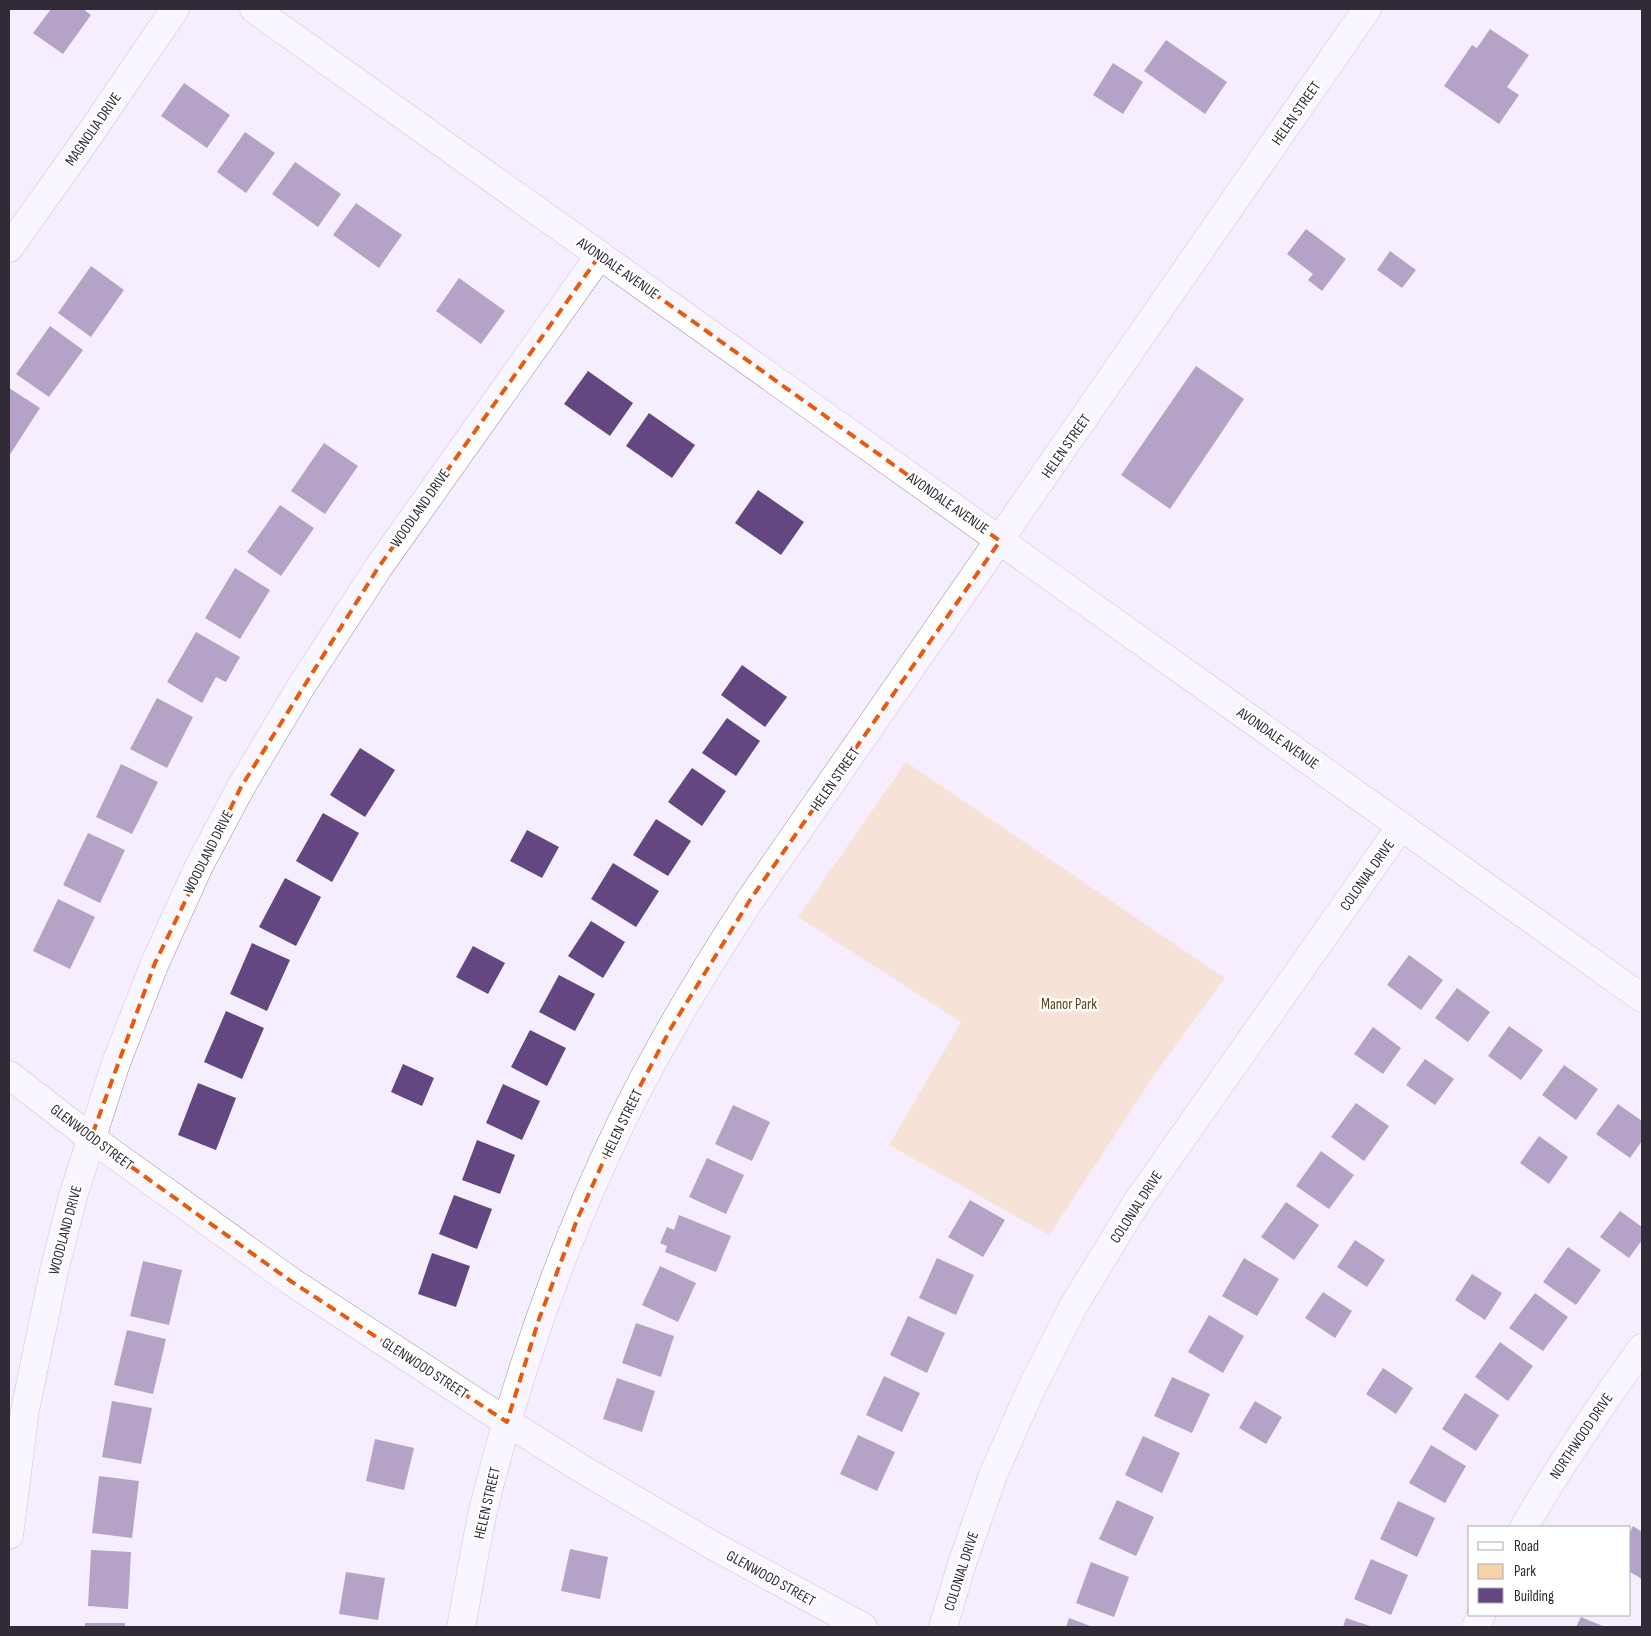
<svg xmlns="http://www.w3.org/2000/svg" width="1651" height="1636" viewBox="0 0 1651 1636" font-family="'Sofia Sans Condensed',sans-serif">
<rect width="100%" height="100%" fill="#f5eeff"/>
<path fill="#f8d3a9" d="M906,762L1225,978L1157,1071L1049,1235L889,1145L961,1022L798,917Z"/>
<g fill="#644781">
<path d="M51,9H83L91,15L63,54L33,33Z"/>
<path d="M1490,29L1529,55L1507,87L1519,95L1499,124L1444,86L1472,45L1477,48Z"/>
<path d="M1166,40L1227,82L1205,114L1144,71Z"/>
<path d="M1113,63L1143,82L1123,114L1093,95Z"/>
<path d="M184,83L230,115L207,148L161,116Z"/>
<path d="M245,132L275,153L246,193L217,172Z"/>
<path d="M295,162L341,194L318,227L272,194Z"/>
<path d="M356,203L402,235L379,268L333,235Z"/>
<path d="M1306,229L1346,259L1322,291L1308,280L1313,274L1287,254Z"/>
<path d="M1390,251L1416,270L1402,288L1377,270Z"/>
<path d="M91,266L124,290L91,337L58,313Z"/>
<path d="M459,278L505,311L481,344L436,311Z"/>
<path d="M50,326L83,350L49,397L16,374Z"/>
<path d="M1196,366L1244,399L1170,509L1121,475Z"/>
<path d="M588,371L633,403L610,436L564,404Z"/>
<path d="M9,388L40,408L9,456Z"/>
<path d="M649,413L695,445L672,478L626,446Z"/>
<path d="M324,443L358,466L325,514L291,491Z"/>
<path d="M758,490L804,522L781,555L735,523Z"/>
<path d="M280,505L314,528L281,576L247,552Z"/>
<path d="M235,568L270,590L240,639L205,618Z"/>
<path d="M196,632L240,657L226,682L216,677L202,703L167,682Z"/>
<path d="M742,665L787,697L765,727L721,695Z"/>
<path d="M157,698L193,717L167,768L130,749Z"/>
<path d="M727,718L760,741L736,776L702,753Z"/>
<path d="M360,748L395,770L365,817L330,795Z"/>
<path d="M121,764L158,782L132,834L96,817Z"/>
<path d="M692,768L726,791L702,826L668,802Z"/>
<path d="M323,813L359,833L332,882L296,861Z"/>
<path d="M656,819L691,841L668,876L633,855Z"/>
<path d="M527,830L559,847L542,878L510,861Z"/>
<path d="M88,833L125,850L100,903L63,885Z"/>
<path d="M613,863L659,891L636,927L591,899Z"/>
<path d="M285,878L321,897L296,946L259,927Z"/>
<path d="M58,899L95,917L70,969L33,951Z"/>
<path d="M591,921L625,942L603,978L568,956Z"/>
<path d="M252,943L290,960L267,1011L230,994Z"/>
<path d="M473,946L505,963L488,994L456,977Z"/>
<path d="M1409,955L1443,980L1421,1010L1387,985Z"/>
<path d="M559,975L595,994L575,1031L539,1012Z"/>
<path d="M1457,988L1490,1012L1468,1042L1435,1018Z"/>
<path d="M226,1011L264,1028L242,1079L204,1062Z"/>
<path d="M1509,1026L1543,1050L1521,1080L1488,1056Z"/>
<path d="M1373,1027L1401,1048L1383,1074L1354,1054Z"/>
<path d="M530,1030L566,1048L547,1086L511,1067Z"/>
<path d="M1425,1059L1454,1079L1435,1105L1406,1085Z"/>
<path d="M403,1064L434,1078L422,1106L391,1092Z"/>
<path d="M1564,1065L1598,1089L1576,1120L1542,1095Z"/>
<path d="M198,1083L236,1098L216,1150L178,1135Z"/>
<path d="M503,1084L540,1101L522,1140L486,1123Z"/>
<path d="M1356,1103L1389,1126L1364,1161L1331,1137Z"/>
<path d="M1618,1104L1642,1121V1141L1630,1158L1596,1134Z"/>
<path d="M733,1105L770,1122L752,1161L715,1144Z"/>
<path d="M1539,1136L1568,1157L1549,1184L1520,1163Z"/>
<path d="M477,1140L515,1155L500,1194L462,1180Z"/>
<path d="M1321,1151L1354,1175L1329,1209L1296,1186Z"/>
<path d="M707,1158L744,1175L726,1214L689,1197Z"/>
<path d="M454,1195L492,1209L477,1249L439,1234Z"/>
<path d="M970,1200L1005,1220L983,1257L948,1237Z"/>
<path d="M1286,1202L1319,1225L1294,1260L1261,1237Z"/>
<path d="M1620,1211L1642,1227V1240L1629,1258L1600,1237Z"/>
<path d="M679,1215L731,1236L716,1272L665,1252L667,1246L660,1243L667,1227L674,1230Z"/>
<path d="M1355,1240L1385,1260L1367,1287L1337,1267Z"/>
<path d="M1568,1247L1601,1270L1576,1305L1543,1282Z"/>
<path d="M432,1253L470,1266L456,1307L418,1294Z"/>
<path d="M937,1258L974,1275L956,1315L919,1298Z"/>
<path d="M1244,1258L1279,1279L1257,1316L1222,1296Z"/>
<path d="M143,1261L182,1270L169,1325L130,1316Z"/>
<path d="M660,1266L696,1283L678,1322L642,1305Z"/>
<path d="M1472,1274L1502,1293L1485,1320L1455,1300Z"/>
<path d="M1323,1292L1352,1311L1335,1338L1305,1318Z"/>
<path d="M1535,1293L1568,1317L1543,1351L1509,1328Z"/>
<path d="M1209,1315L1244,1336L1223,1373L1188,1352Z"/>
<path d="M908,1316L945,1333L927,1373L890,1355Z"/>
<path d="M636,1323L674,1336L661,1377L622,1363Z"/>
<path d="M127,1330L166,1339L153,1394L114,1385Z"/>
<path d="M1500,1342L1533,1366L1508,1401L1475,1377Z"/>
<path d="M1383,1368L1413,1388L1396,1414L1366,1394Z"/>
<path d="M884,1376L920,1393L902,1432L866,1415Z"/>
<path d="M1172,1377L1210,1394L1192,1433L1154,1416Z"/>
<path d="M617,1378L655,1391L642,1432L603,1419Z"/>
<path d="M1465,1393L1499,1415L1476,1451L1442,1429Z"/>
<path d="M112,1401L152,1408L141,1464L102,1457Z"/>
<path d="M1255,1401L1282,1417L1266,1444L1239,1428Z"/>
<path d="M858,1435L895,1452L877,1491L840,1474Z"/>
<path d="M1143,1436L1180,1453L1162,1493L1125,1475Z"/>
<path d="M375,1439L414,1448L404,1490L366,1481Z"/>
<path d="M1431,1445L1466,1466L1445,1503L1409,1483Z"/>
<path d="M99,1476L139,1481L132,1538L92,1533Z"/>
<path d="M1117,1500L1154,1517L1136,1556L1099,1539Z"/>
<path d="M1398,1501L1435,1518L1417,1557L1380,1539Z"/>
<path d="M1633,1526L1642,1532V1579L1630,1572V1532Z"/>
<path d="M570,1549L608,1557L600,1599L561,1591Z"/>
<path d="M91,1550L131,1552L128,1609L88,1606Z"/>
<path d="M1371,1559L1408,1575L1391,1615L1354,1599Z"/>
<path d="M1091,1562L1129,1577L1114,1617L1076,1603Z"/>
<path d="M346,1572L385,1578L378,1620L339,1614Z"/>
<path d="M1581,1617L1605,1627H1576Z"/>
<path d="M1069,1618L1093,1627H1066Z"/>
<path d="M1346,1618L1373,1627H1343Z"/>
<rect x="85" y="1623" width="40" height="4"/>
</g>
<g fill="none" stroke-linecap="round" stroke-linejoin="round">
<g stroke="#9a8ea8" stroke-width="29">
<g id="minor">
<path d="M9,248L83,144L175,9"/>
<path d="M9,1075L91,1138L292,1282L507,1422L582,1469L712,1545L863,1627"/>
<path d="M1524,1527C1560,1465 1600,1406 1642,1348"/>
<path d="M9,1535L25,1410L54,1271L73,1196L116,1063L155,963L199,866L241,787L302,685L378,568L600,255"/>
<path d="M461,1627C469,1587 475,1546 484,1507C517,1374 562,1245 621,1123C659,1045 703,972 750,900L1367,9"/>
<path d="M943,1627L962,1564L993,1475L1031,1389L1074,1305L1135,1205L1401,826"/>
<path d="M1476,1627L1481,1615"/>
</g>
</g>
<g stroke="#9a8ea8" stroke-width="29">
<path id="tertiary" d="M254,9L1642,998"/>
</g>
<use href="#minor" stroke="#fff" stroke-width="28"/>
<use href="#tertiary" stroke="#fff" stroke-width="28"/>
</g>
<path d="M0 0H1651V1636H0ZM600,255L1000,541L750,900L671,1028L621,1122L577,1220L539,1319L507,1422L292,1282L91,1138L155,963L241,787L378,568Z" fill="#f5eeff" fill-opacity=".55" fill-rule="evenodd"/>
<path fill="none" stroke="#e8590c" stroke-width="4" stroke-dasharray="10 6" stroke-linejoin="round" d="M600,255L1000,541L750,900L671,1028L621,1122L577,1220L539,1319L507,1422L292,1282L91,1138L155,963L241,787L378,568Z"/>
<g text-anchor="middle" stroke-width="5" stroke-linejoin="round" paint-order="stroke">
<g font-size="15" fill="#302b36" stroke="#fff">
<text transform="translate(1296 113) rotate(-55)" y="5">HELEN STREET</text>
<text transform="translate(93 129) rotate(-55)" y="5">MAGNOLIA DRIVE</text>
<text transform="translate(618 268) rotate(35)" y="5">AVONDALE AVENUE</text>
<text transform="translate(1066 446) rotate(-55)" y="5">HELEN STREET</text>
<text transform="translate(948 503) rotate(35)" y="5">AVONDALE AVENUE</text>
<text transform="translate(420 508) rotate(-55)" y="5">WOODLAND DRIVE</text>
<text transform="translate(1278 738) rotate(35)" y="5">AVONDALE AVENUE</text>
<text transform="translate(835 779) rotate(-55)" y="5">HELEN STREET</text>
<text transform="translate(208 852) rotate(-63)" y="5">WOODLAND DRIVE</text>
<text transform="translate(1367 875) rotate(-55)" y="5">COLONIAL DRIVE</text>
<text transform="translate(622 1123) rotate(-64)" y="5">HELEN STREET</text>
<text transform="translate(92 1137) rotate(37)" y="5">GLENWOOD STREET</text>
<text transform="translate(1136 1207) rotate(-57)" y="5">COLONIAL DRIVE</text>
<text transform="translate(65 1230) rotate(-75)" y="5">WOODLAND DRIVE</text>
<text transform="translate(425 1368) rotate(33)" y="5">GLENWOOD STREET</text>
<text transform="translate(1581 1436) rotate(-56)" y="5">NORTHWOOD DRIVE</text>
<text transform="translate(487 1503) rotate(-77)" y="5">HELEN STREET</text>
<text transform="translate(961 1571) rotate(-72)" y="5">COLONIAL DRIVE</text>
<text transform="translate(771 1578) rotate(29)" y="5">GLENWOOD STREET</text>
</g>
<g font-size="15" fill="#634113" stroke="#fff">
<text x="1069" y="1009">Manor Park</text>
</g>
</g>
<rect width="1651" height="1636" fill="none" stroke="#302b36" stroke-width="20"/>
<rect x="1468" y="1526" width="162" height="90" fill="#ffffff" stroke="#acaaaf"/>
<rect x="1478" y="1542" width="25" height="8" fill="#ffffff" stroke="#acaaaf"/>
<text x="1514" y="1551" font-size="15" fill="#302b36">Road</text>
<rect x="1478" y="1564" width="25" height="15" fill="#f8d3a9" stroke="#acaaaf"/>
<text x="1514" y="1576" font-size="15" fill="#302b36">Park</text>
<rect x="1478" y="1588" width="25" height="15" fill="#644781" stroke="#acaaaf"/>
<text x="1514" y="1601" font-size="15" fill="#302b36">Building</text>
</svg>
